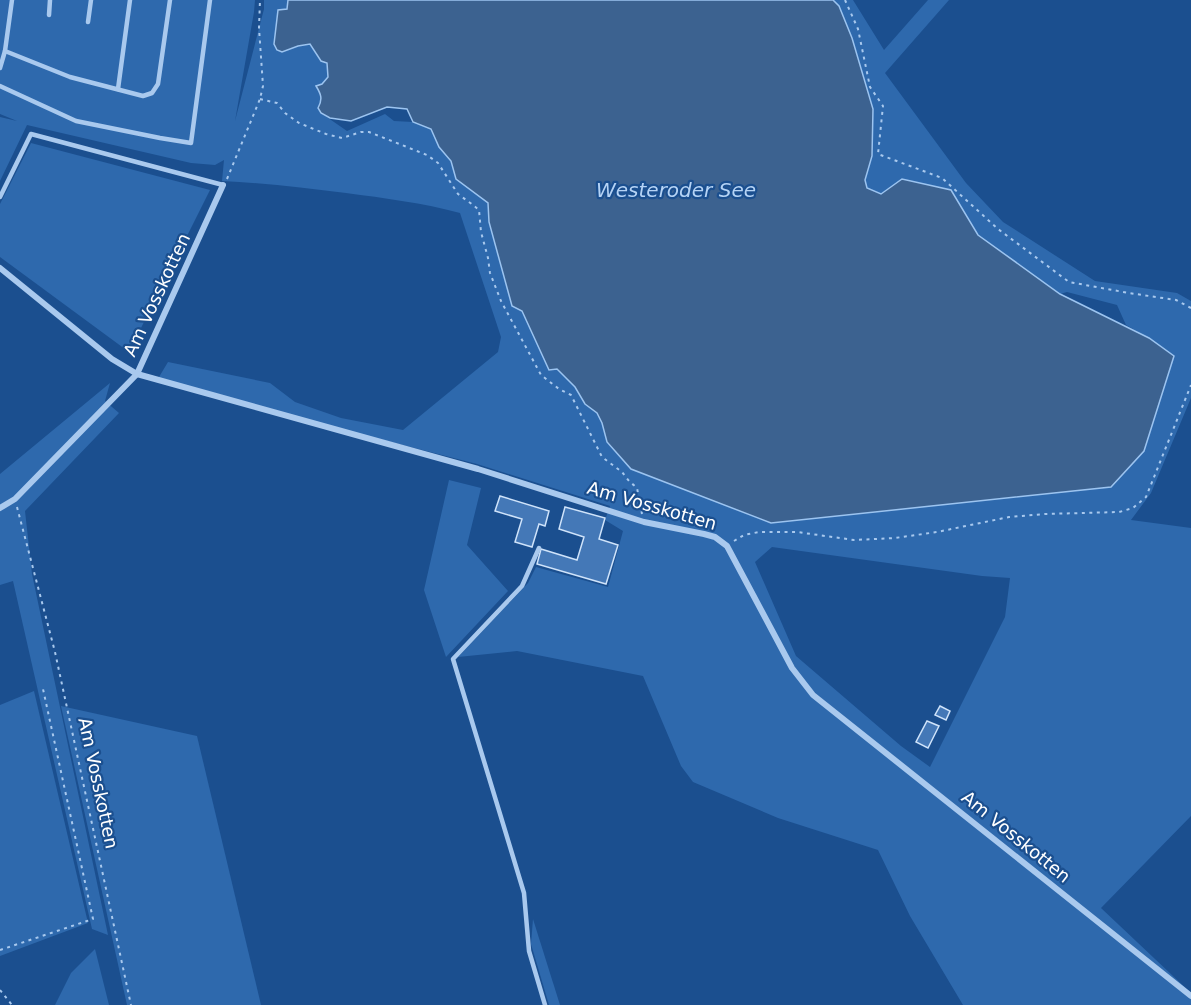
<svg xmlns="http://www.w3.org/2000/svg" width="1191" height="1005" viewBox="0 0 1191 1005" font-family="'DejaVu Sans',sans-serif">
<rect width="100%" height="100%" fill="#1b4f8f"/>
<g fill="#2e69ad" fill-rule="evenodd">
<path d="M0,0H255L254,12L235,121L264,9V0H288L282,52L298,46L310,44L320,61L328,63V77L322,84L321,113L347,131L385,114L394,121L413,122L431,129L439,147L451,161L456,179L488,203L489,222L512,306L522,310L549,369L557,368L575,387L585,404L597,413L602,423L607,442L1149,338L1126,325L1117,305L1067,292L1060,294L977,235L951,190L881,194L867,188L865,180L872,156L873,109L852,38L839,6L833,0H853L884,50L928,0H949L885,73L966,183L1003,222L1095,281L1177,293L1191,301V398L1151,493L1131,520L1191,528V816L1101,908L1191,993V1005H963L910,916L878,850L778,818L693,782L681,766L643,676L517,651L458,657L528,583L536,567L608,587L623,531L605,520L610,506L477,464L156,382L168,362L270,383L295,402L341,418L403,430L498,352L501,337L460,213C423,203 384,198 346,193C305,188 263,183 222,181L224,160L215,165L191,163L27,125L0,181V117L17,121L0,114ZM772,547L982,576L1010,578L1005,617L930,767L901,746L796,656L755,562Z"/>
<path d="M31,143L210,190L129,352L0,257V204Z"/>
<path d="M110,383L105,401L119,413L25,511L32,574L108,935L92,929L13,581L0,585V474Z"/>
<path d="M449,480L481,488L467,545L508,591L446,657L424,590Z"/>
<path d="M34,691L88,923L0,956V705Z"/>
<path d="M61,706L197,736L261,1005H127Z"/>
<path d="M533,919L560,1005H549L531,944Z"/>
<path d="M95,949L109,1005H55L71,973Z"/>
</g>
<path fill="#3c6290" stroke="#9cc4f0" stroke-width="1.5" d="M288,0H833L839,6L852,38L873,109L872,156L865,180L867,188L881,194L902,179L951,190L978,235L1060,294L1149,338L1174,356L1144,451L1111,487L771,523L631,469L607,442L602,423L597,413L585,404L575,387L557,369L549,370L522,311L512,306L489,222L488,203L456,179L451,161L439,147L431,129L413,122L407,109L387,107L351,121L330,118L321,113L318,108C323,99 321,94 316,86L322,84L328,77L327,63L321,61L310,44L298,46L282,52L277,50L274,44L278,10L287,9Z"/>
<g fill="#4478b7" stroke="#cfe3fa" stroke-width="1.5">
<path d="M500,496L549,511L545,526L539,524L532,547L515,542L522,519L495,511Z"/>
<path d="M565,507L605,518L599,539L618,545L606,584L537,564L541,549L577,560L584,537L559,529Z"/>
<path d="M940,706L950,711L946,720L935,715Z"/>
<path d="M927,721L939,726L928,748L916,742Z"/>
</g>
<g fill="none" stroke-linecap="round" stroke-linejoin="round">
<g stroke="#a9c9ee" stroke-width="2" stroke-dasharray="3 4.5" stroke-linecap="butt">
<path d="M845,0L858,29L870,87L883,106L878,154L942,178L998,229L1069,282L1129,293L1176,300L1191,308"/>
<path d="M260,99L277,103L285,113L299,123L326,134L342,138L361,132H369L427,155L438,163L458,194L473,205L479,210L481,232L488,258L490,273L501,301L541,375L559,389L571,395L602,457L622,472L629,481L637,488L642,514"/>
<path d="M227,179L260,99L263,86L259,28L260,0"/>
<path d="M17,507L55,652L131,1005"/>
<path d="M734,541L744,535L759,532H797L854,540L895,538L937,532L1009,517L1045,514L1119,512L1133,508L1146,497L1191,385"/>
<path d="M0,950L93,919L43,689"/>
<path d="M0,990L12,1005"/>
</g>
<g stroke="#a9c9ee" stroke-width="4.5">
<path d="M12,0L5,51L70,77L143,96L152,93L158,84L170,0"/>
<path d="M49,15L50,0"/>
<path d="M88,22L91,0"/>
<path d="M0,68L5,51"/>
<path d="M0,86L76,121L160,138L191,143L210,0"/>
<path d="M118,89L130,0"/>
<path d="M0,197L31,134L223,185"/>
<path d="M539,548L522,586L453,659L524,893L529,951L545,1005"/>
</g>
<g stroke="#a9c9ee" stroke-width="6">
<path d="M223,185L137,374L478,469L644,522L704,534L715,537L727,546L792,668L813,695L1191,996"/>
<path d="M0,268L112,359L137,374L15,499L0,508"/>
</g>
</g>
<g text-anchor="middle" stroke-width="4.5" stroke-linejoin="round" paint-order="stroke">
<g font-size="18" fill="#fff" stroke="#1b4f8f">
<text transform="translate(157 295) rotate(-65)" y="6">Am Vosskotten</text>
<text transform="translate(652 506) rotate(16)" y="6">Am Vosskotten</text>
<text transform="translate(98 783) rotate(78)" y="6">Am Vosskotten</text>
<text transform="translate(1016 837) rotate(39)" y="6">Am Vosskotten</text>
</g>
<g font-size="20" font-style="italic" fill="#b5d3f5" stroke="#1b4f8f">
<text x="676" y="197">Westeroder See</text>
</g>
</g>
</svg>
